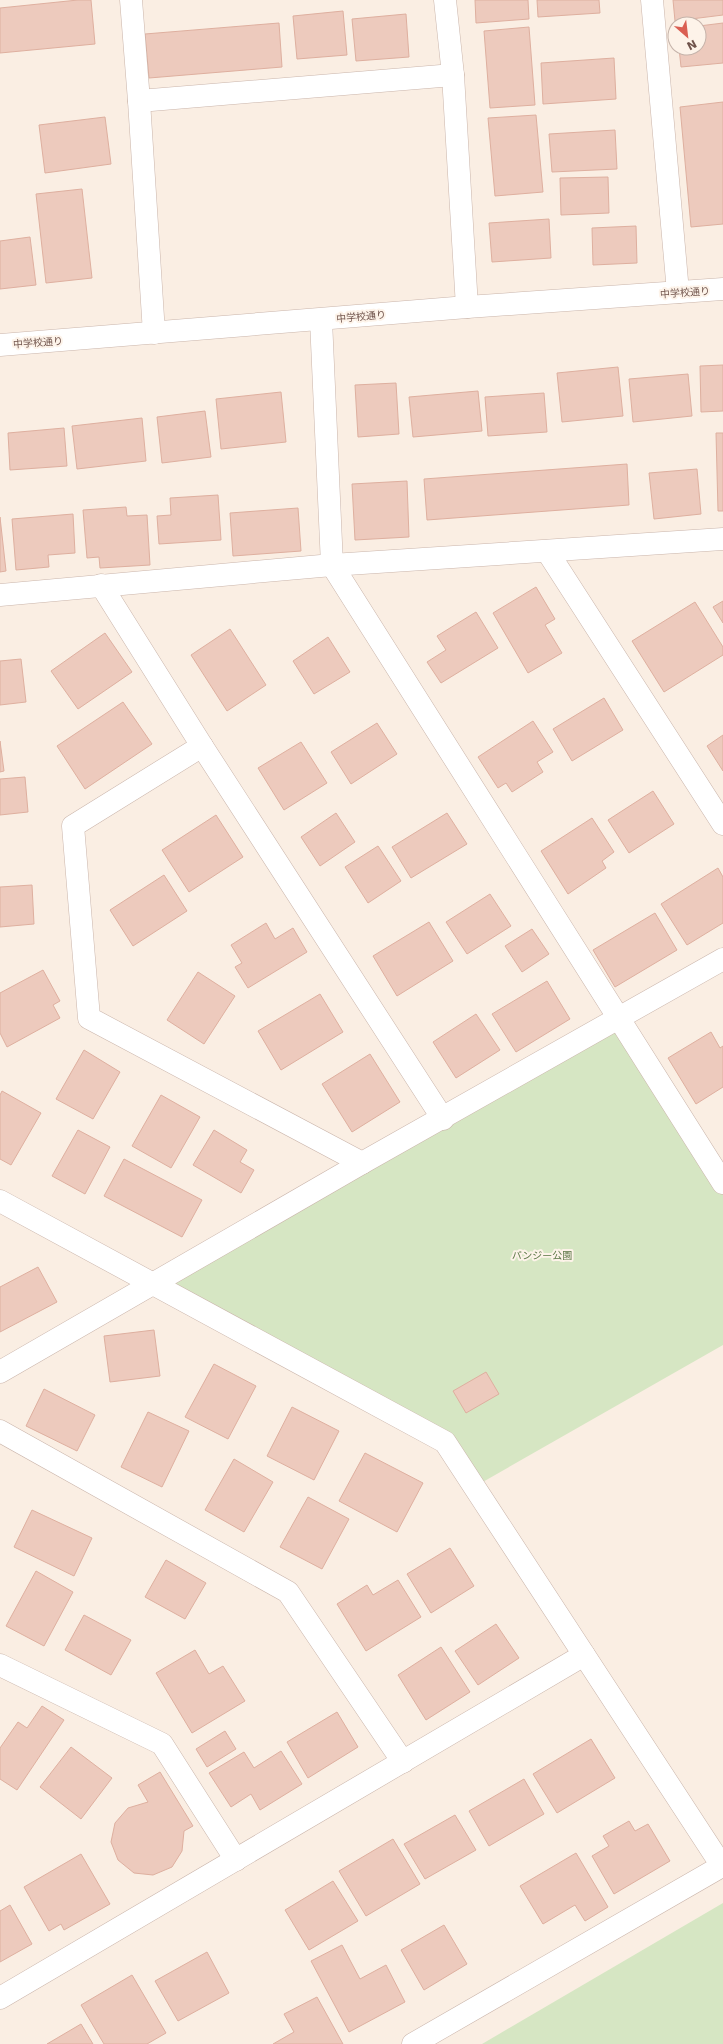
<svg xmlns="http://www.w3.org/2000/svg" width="723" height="2044" viewBox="0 0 723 2044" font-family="'DejaVu Sans','Noto Sans JP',sans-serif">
<rect width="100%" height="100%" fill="#faeee3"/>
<g fill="#d6e6c3">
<path d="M618,1018L723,1183V1345L474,1487L445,1442L152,1283Z"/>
<path d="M723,1903V2044H482Z"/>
</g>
<g fill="#edcabd" stroke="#deaf9f">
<path d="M78,0H91L95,44L0,53V8Z"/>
<path d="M475,0H528L529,19L476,23Z"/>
<path d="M537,0H599L600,13L538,17Z"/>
<path d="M673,0H723V15L675,21Z"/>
<path d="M343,11L347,55L297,59L293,16Z"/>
<path d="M406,14L409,57L356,61L352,19Z"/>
<path d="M279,23L282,67L149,78L145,34Z"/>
<path d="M723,23V63L681,67L679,48H699V26Z"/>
<path d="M529,27L535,105L490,108L484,31Z"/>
<path d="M614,58L616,99L543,104L541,63Z"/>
<path d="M723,102V224L691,227L680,107Z"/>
<path d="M536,115L543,192L495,196L488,118Z"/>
<path d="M105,117L111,164L45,173L39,125Z"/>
<path d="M615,130L617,169L552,172L549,134Z"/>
<path d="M608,177L609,213L561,215L560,178Z"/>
<path d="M82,189L92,278L46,283L36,194Z"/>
<path d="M549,219L551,258L492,262L489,223Z"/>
<path d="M636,226L637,263L593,265L592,228Z"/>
<path d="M30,237L36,285L0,289V241Z"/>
<path d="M723,365V411L701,412L700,366Z"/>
<path d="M618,367L623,416L562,422L557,373Z"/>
<path d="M688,374L692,416L633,422L629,379Z"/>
<path d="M396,383L399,434L358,437L355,385Z"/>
<path d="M478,391L482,431L413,437L409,397Z"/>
<path d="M281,392L286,442L221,449L216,399Z"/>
<path d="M544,393L547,432L488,436L485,397Z"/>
<path d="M205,411L211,457L162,463L157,417Z"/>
<path d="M142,418L146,461L77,469L72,426Z"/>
<path d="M64,428L67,466L10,470L8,433Z"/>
<path d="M716,433H723V511H718Z"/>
<path d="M627,464L629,505L427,520L424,479Z"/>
<path d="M697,469L701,514L654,519L649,473Z"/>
<path d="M407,481L409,537L355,540L352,484Z"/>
<path d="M218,495L221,540L159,544L157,516L171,515L170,498Z"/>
<path d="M126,507L127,516L147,515L150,565L100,568L99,557L87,558L83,510Z"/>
<path d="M298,508L301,551L233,556L230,513Z"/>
<path d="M73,514L75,553L48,555L49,567L16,570L12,519Z"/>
<path d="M0,517L6,571L0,572Z"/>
<path d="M536,587L555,619L545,625L562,653L528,673L493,613Z"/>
<path d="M723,601V623L713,607Z"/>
<path d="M695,602L723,647V655L664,692L632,641Z"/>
<path d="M476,612L498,648L441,683L427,662L446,650L437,636Z"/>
<path d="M230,629L266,685L227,711L191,655Z"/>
<path d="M105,633L132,672L78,709L51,671Z"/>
<path d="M328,637L350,672L314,694L293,661Z"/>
<path d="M21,659L26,702L0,705V661Z"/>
<path d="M604,698L623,730L572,761L553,729Z"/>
<path d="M123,702L152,744L85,789L57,746Z"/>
<path d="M533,721L553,752L537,762L543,772L512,792L506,783L498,788L478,757Z"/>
<path d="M377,723L397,754L351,784L331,752Z"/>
<path d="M723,735V771L707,746Z"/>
<path d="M0,741L4,771L0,772Z"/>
<path d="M301,742L327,783L284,810L258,768Z"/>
<path d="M25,777L28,812L0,815V779Z"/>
<path d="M653,791L674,824L629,853L608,820Z"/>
<path d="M336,813L355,842L320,866L301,837Z"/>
<path d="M447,813L467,844L411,878L392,847Z"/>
<path d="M216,815L243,857L189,892L162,850Z"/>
<path d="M592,818L614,852L602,861L606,868L568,894L541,851Z"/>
<path d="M378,846L401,881L368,903L345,867Z"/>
<path d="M718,868L723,877V923L687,945L661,904Z"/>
<path d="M164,875L187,911L133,946L110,910Z"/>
<path d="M32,885L34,924L0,927V887Z"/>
<path d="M490,894L511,926L467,954L446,922Z"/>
<path d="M655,913L677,950L615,987L593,950Z"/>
<path d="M429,922L453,961L397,996L373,956Z"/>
<path d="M266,923L275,939L293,928L307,952L248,988L235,967L242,963L231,945Z"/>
<path d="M532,929L549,954L522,972L505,946Z"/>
<path d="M43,970L60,1001L53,1005L60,1018L7,1047L0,1033V993Z"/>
<path d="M198,972L235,996L204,1044L167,1020Z"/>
<path d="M547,981L570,1019L516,1052L492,1014Z"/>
<path d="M320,994L343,1032L281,1070L258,1031Z"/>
<path d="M476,1014L500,1050L456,1078L433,1042Z"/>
<path d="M711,1032L720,1048L723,1046V1087L696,1104L668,1058Z"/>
<path d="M84,1050L120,1072L93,1119L56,1099Z"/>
<path d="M370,1054L400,1102L352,1132L322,1084Z"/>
<path d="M2,1091L41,1113L11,1165L0,1159V1095Z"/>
<path d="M161,1095L200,1117L171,1168L132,1146Z"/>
<path d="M78,1130L110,1147L85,1194L52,1176Z"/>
<path d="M214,1130L247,1150L240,1162L254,1170L241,1193L193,1165Z"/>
<path d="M124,1159L202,1200L182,1237L104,1196Z"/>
<path d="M38,1267L57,1302L0,1332V1287Z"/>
<path d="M154,1330L160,1376L110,1382L104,1336Z"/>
<path d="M214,1364L256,1386L228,1439L185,1417Z"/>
<path d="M486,1372L499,1394L466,1413L453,1391Z"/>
<path d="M44,1389L95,1415L77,1451L26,1426Z"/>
<path d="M292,1407L339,1431L314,1480L267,1456Z"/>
<path d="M148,1412L189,1431L162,1487L121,1467Z"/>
<path d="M365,1453L423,1483L397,1532L339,1501Z"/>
<path d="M234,1459L273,1482L244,1532L205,1510Z"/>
<path d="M308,1497L349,1519L322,1569L280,1547Z"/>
<path d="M32,1510L92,1538L74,1576L14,1547Z"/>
<path d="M450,1548L474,1586L431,1613L407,1574Z"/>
<path d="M166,1560L206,1583L185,1619L145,1597Z"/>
<path d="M36,1571L73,1592L44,1646L6,1626Z"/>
<path d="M398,1580L421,1617L366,1651L337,1604L367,1585L373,1595Z"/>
<path d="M84,1615L131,1640L111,1675L65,1650Z"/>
<path d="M496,1624L519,1658L478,1685L455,1651Z"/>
<path d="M441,1647L470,1692L426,1720L398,1675Z"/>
<path d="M195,1650L209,1674L223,1666L245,1701L192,1733L156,1673Z"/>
<path d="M42,1706L64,1720L17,1790L0,1779V1748L18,1722L27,1728Z"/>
<path d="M337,1712L358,1747L308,1778L287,1742Z"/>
<path d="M225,1731L236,1749L207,1767L196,1749Z"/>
<path d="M591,1739L615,1778L557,1813L533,1774Z"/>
<path d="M71,1747L112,1778L81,1819L40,1787Z"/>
<path d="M281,1751L302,1784L260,1810L251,1794L231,1807L209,1773L244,1752L254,1768Z"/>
<path d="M160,1772L193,1826L184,1831L182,1851L172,1867L153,1875L134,1873L118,1860L111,1842L115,1823L128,1808L148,1802L138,1785Z"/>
<path d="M524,1779L544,1814L489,1846L469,1811Z"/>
<path d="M455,1815L476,1850L425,1879L404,1844Z"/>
<path d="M629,1821L635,1831L648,1824L670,1861L614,1894L592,1856L609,1846L603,1836Z"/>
<path d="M393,1839L420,1884L366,1916L339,1871Z"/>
<path d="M576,1853L608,1907L585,1921L575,1905L543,1924L520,1886Z"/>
<path d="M81,1854L110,1904L64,1930L61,1924L49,1931L24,1887Z"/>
<path d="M333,1881L358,1921L309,1950L285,1910Z"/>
<path d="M10,1905L32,1944L0,1962V1911Z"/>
<path d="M444,1925L467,1964L424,1990L401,1950Z"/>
<path d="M342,1945L360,1979L386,1965L405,2002L349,2032L311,1961Z"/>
<path d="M207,1952L229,1993L178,2021L155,1981Z"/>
<path d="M132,1975L166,2033L147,2044H104L81,2005Z"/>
<path d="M317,1997L343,2044H273L294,2032L284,2014Z"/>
<path d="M81,2024L93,2044H47Z"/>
</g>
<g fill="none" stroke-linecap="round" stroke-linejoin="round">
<g stroke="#cab5ab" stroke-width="23">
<g id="minor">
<path d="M131,0L139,101L154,333"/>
<path d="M445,0L453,75L467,307"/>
<path d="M652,0L678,292"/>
<path d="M139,101L453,75"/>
<path d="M321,320L332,565L723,1183"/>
<path d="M547,551L723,824"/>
<path d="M101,585L202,746L443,1119"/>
<path d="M0,595L332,565L723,539"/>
<path d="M202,746L73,826L89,1018L362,1163"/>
<path d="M0,1201L445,1442L722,1866L413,2044"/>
<path d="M0,1372L362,1163L723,959"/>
<path d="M0,1431L288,1592L403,1762"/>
<path d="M0,1665L162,1744L236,1860"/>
<path d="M0,1998L584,1655"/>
</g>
</g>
<g stroke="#cab5ab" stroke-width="23">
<path id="tertiary" d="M0,345L467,307L723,289"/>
</g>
<use href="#minor" stroke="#fff" stroke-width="22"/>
<use href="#tertiary" stroke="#fff" stroke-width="22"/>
</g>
<g text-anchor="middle" stroke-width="4" stroke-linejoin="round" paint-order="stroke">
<g font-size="10" fill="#70544c" stroke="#fdf3e9">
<text transform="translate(685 292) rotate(-4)" y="4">中学校通り</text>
<text transform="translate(361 316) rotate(-5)" y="4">中学校通り</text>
<text transform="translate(38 342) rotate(-4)" y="4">中学校通り</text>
</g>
<g font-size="10" fill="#597544" stroke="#fdf3e9">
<text x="542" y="1259">パンジー公園</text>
</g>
</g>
<g transform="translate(687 36) rotate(152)"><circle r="19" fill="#fdf3e9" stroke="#c5b3aa"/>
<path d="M0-3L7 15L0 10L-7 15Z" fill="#da5f52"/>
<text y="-6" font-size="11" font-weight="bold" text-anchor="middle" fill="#70544c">N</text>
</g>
</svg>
